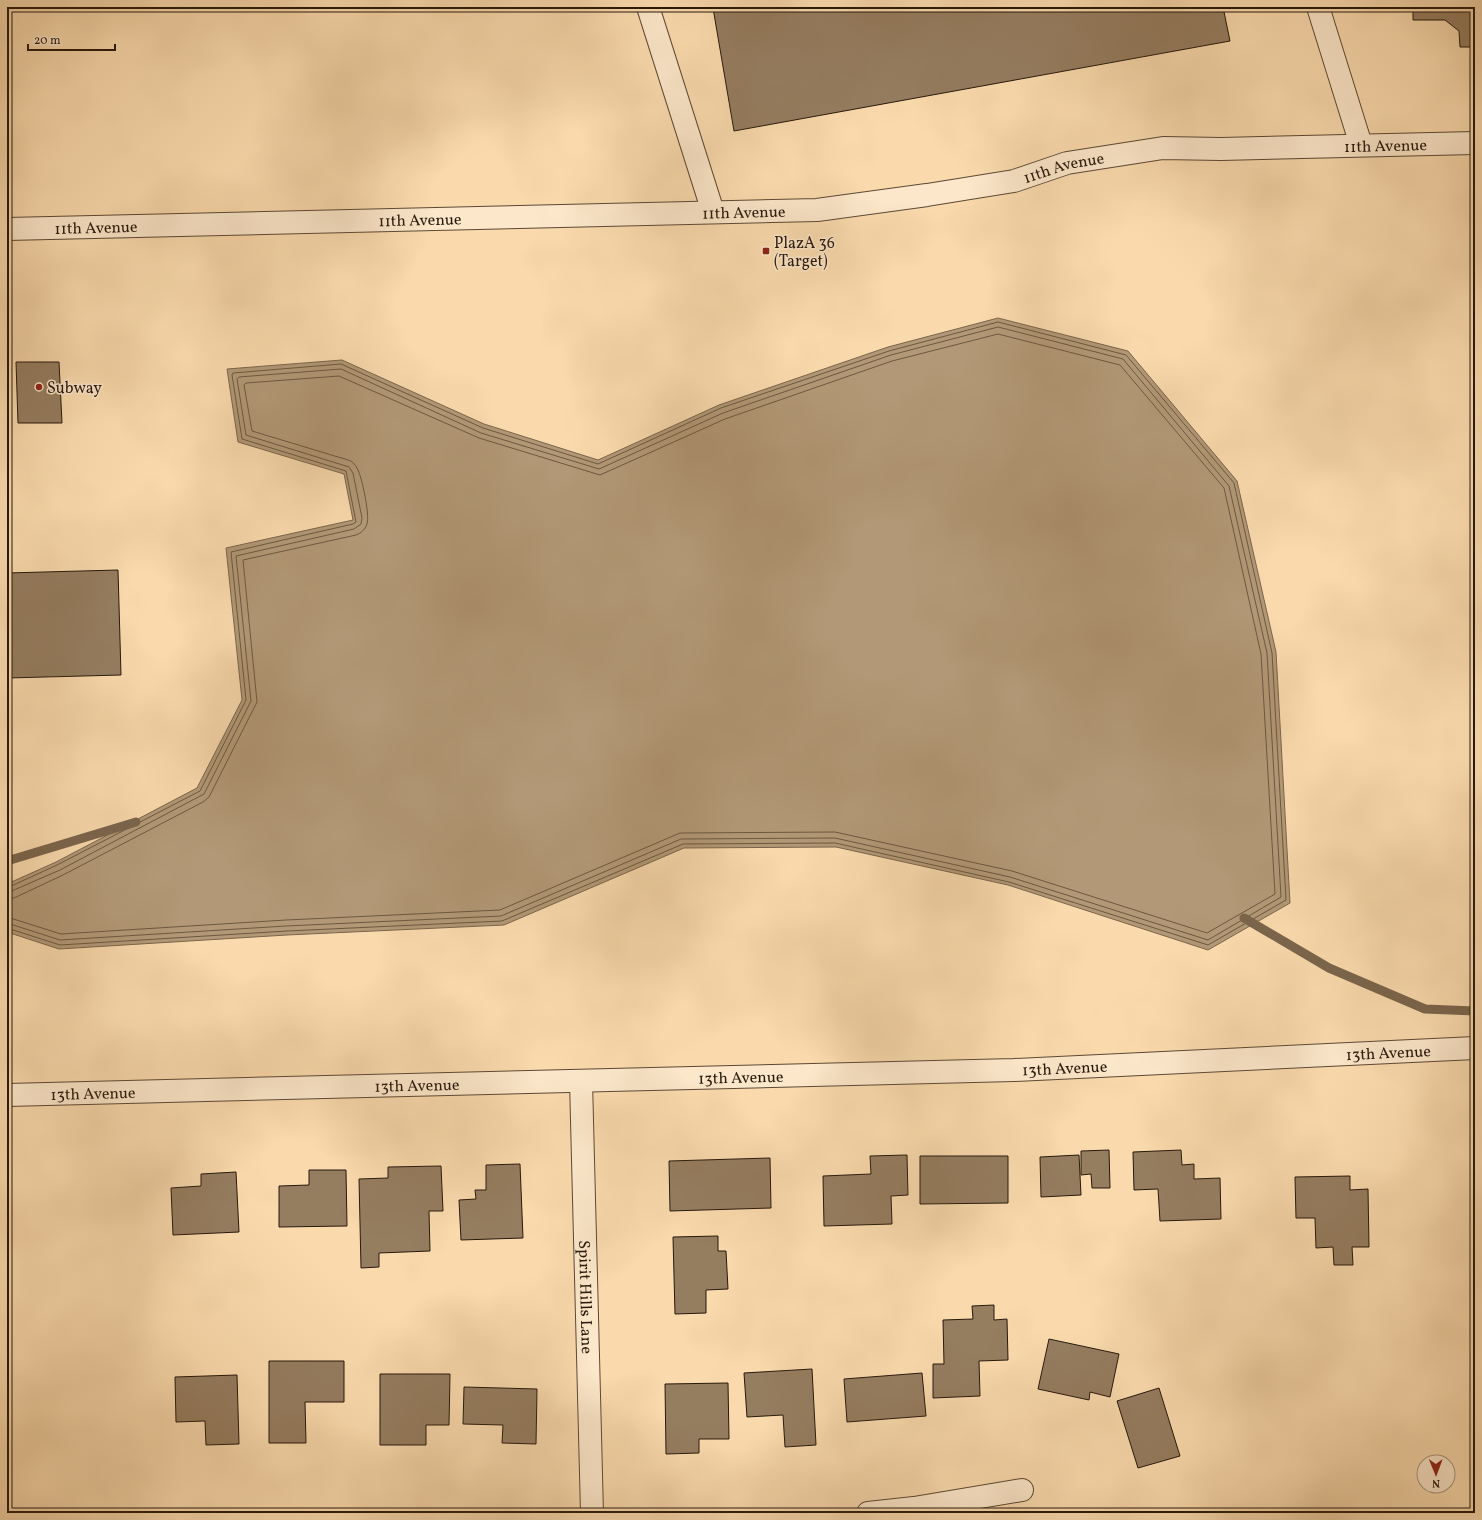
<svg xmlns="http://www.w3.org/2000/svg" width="1482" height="1520" viewBox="0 0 1482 1520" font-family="Vollkorn,serif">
<rect width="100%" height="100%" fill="#fadaad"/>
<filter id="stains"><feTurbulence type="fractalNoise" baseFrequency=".005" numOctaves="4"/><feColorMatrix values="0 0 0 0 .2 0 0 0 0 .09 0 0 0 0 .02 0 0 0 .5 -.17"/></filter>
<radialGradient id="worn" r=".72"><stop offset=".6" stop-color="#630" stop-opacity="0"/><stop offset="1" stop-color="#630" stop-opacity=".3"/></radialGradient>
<path fill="#b29876" stroke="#7a654c" d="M998,318L1128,351L1237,481L1276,652L1290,903L1208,950L1008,885L836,847L684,848L504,925L287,935L59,949L7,932V884L56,862L197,788L242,700L226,548L353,520L344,474L238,442L227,369L342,360L484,424L598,460L719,405L888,347Z"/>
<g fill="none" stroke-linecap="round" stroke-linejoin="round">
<g stroke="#6c5841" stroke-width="1">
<path d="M7,888L57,865L200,791L246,700L231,552L353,524L356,522L346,471L242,439L232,375L233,373L341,364L483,428L598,464L721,408L889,351L998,322L1126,355L1234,483L1272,653L1286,900L1208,945L1009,882L835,843L683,844L502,921L287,931L60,945L7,928"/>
<path d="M7,893L60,870L204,794L251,701L236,556L354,529L361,524L362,518L353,473L349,467L246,435L237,379L239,377L341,369L481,433L599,469L723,413L891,355L998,327L1123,359L1229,486L1267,653L1281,897L1208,940L1010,877L835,838L681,839L501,916L286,926L60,940L7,923"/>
<path d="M7,899L14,898L63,875L203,802L209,797L257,702L243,560L356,535C361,533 365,530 367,524C370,516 362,476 357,468C355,464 352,461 348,460L252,431L244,385L246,383L339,376L479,438L600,475L725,419L892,361L998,334L1120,365L1224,488L1261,654L1275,894L1207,933L1012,871L835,832L680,833L500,910L286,920L61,934L7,917"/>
</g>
<g stroke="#7a654c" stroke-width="9">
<path d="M7,861L136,822"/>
<path d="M1244,918L1329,968L1425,1009L1475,1011"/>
</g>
</g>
<g fill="#957d60" stroke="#27190c">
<path d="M719,7H1223L1230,41L734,131L713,8Z"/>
<path d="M1413,7H1475V47H1460L1459,31L1445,20H1413Z"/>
<path d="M16,362H59L62,423H18Z"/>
<path d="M118,570L121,675L7,678V573Z"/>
<path d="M1109,1150L1110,1188H1092L1091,1174L1081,1175V1151Z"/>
<path d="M1181,1150L1182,1165L1194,1164V1179L1220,1178L1221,1219L1160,1221L1158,1189L1134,1190L1133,1152Z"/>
<path d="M907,1155L908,1195L891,1196L892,1224L824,1226L823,1176L871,1174L870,1156Z"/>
<path d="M1079,1155L1081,1195L1041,1197L1040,1157Z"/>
<path d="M920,1156H1008V1203L920,1204Z"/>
<path d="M770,1158L771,1208L670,1211L669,1161Z"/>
<path d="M520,1164L523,1238L461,1240L459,1200L476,1199L475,1190H486V1165Z"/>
<path d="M441,1166L443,1211H429L430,1251L379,1253V1267L361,1268L359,1179L388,1178V1167Z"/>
<path d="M309,1170H346L347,1226L279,1227V1186L309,1185Z"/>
<path d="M236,1172L239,1232L173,1235L171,1188L201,1186V1174Z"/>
<path d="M1350,1176V1190L1368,1189L1369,1247H1352L1353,1265H1334L1333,1247L1316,1248L1315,1218H1296L1295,1177Z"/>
<path d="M718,1236V1251H726L728,1289L706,1290V1313L675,1314L673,1237Z"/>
<path d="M994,1305V1320L1007,1319L1008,1360L979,1361L980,1396L933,1398V1364H944L943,1320L973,1319L972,1306Z"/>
<path d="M1049,1339L1119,1354L1110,1397L1090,1392L1089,1400L1038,1389Z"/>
<path d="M269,1361H344V1402H305L306,1443H269Z"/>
<path d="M812,1369L816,1445L785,1447L783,1415L747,1417L744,1373Z"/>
<path d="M922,1373L926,1416L847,1422L844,1379Z"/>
<path d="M380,1374H450L449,1425H426V1445H380Z"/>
<path d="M237,1375L239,1444L206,1445L205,1421L176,1422L175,1377Z"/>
<path d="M728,1383L729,1439H699V1453L666,1454L665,1384Z"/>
<path d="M464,1387L537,1389L536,1444L502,1443L503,1425L463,1424Z"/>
<path d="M1159,1388L1180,1456L1138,1468L1117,1401Z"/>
</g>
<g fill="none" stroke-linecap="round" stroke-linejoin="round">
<g stroke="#5c4934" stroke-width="24">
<g id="minor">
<path d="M648,7L713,212"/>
<path d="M1318,7L1361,145"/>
<path id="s1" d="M7,229L817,210L927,195L1014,181L1067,163L1163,148L1221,149L1475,143"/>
<path id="s2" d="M581,1081L592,1513"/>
<path id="s3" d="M7,1095L1014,1070L1475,1048"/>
<path d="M868,1513L914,1508L1022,1490"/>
</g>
</g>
<use href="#minor" stroke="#fce7ca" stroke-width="22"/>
</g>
<g fill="#8f2418" stroke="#fce7ca" stroke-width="1.5">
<rect x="762" y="247" width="8" height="8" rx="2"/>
<circle cx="39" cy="387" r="4"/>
</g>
<g text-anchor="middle" stroke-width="3" stroke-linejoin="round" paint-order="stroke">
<g font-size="16" fill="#27190c" stroke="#fce7ca">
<text dy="6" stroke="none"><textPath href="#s1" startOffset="1385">11th Avenue</textPath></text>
<text dy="6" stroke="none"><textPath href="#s1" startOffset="1061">11th Avenue</textPath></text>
<text dy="6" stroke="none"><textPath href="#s1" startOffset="737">11th Avenue</textPath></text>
<text dy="6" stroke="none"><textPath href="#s1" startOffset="413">11th Avenue</textPath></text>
<text dy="6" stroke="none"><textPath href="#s1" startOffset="89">11th Avenue</textPath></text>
<text dy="6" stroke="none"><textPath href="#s3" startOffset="1382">13th Avenue</textPath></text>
<text dy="6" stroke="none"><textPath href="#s3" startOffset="1058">13th Avenue</textPath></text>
<text dy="6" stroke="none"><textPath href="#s3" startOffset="734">13th Avenue</textPath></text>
<text dy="6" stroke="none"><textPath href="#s3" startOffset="410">13th Avenue</textPath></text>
<text dy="6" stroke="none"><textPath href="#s3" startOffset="86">13th Avenue</textPath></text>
<text dy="6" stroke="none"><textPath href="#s2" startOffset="216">Spirit Hills Lane</textPath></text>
</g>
<g font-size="16" fill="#27190c" stroke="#fce7ca" text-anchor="start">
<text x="774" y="248">PlazA 36<tspan x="774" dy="18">(Target)</tspan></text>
<text x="47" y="393">Subway</text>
</g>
</g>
<rect width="1482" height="1520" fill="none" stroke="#fadaad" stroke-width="24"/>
<rect x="8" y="8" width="1466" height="1504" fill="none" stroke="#27190c" stroke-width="2"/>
<rect x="12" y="12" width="1458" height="1496" fill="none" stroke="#27190c"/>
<g transform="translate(1436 1474) rotate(179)"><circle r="19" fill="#fce7ca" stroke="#a7957e"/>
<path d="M0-3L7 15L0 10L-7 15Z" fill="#8f2418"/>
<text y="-6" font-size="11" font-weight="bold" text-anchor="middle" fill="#27190c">N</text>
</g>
<path d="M28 44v6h87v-6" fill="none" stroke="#27190c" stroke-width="2"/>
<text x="34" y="44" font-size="12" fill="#27190c" stroke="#fce7ca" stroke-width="3" paint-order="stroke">20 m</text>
<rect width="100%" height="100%" filter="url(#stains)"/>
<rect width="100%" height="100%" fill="url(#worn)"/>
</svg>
